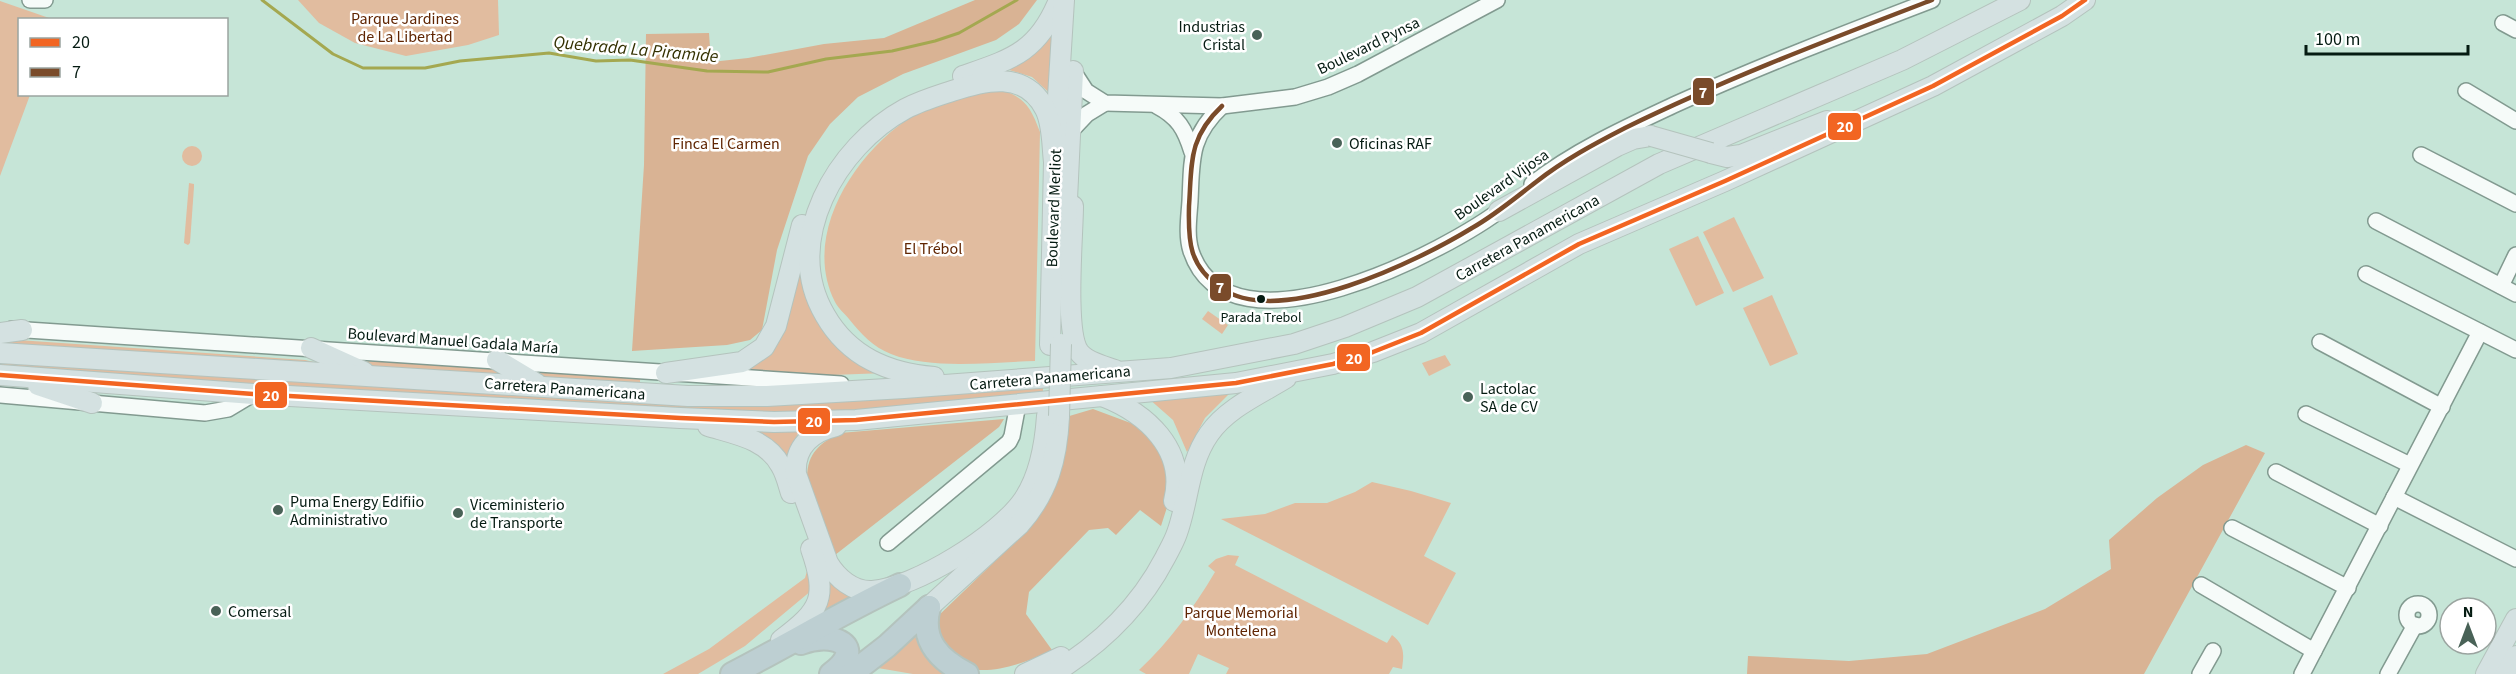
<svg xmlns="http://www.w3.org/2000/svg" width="2516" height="674" viewBox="0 0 2516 674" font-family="'Source Sans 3',sans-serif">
<rect width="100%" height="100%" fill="#c6e5d7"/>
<g fill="#e1bc9f">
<path d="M298,0H498L499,35L468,45L406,56L355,43L319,23Z"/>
<path d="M0,1L52,19L20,20V94L30,95L0,176Z"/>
<path d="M1053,33L1055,98L1032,77L1006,69L1033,52Z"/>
<path d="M995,88C1024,96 1030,105 1040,132L1035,361C992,362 931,370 891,354C873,347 861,334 849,319C845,314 838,308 835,302C802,237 852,158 905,121C931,104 965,96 995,88Z"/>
<circle cx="192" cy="156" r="10"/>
<path d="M189,183L194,184V187L190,243L188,245L184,243Z"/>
<path d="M1734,217L1764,278L1733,292L1703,232Z"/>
<path d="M1698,236L1724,293L1696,306L1669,249Z"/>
<path d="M798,271L810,303L885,373L806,376L731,371C747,366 765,361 776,347C787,332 794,291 798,271Z"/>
<path d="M1772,295L1798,354L1770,366L1743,308Z"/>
<path d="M1208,311L1228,325L1222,334L1202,319Z"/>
<path d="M18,340L305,360L331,366L0,346V342Z"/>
<path d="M1445,355L1451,365L1429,376L1422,363Z"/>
<path d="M0,359L455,388L1043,385V395L824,412L772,414L337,391L0,366Z"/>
<path d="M366,361L489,368L501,369L513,377L375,367Z"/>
<path d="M522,369L640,378V382L542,381Z"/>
<path d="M1236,387L1205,418L1187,452L1173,420L1148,398Z"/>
<path d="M757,430L799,431L785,462Z"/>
<path d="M1372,482L1411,491L1451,503L1424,556L1456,573L1428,625L1221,519L1265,514L1295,503H1327L1355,492Z"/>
<path d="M1228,555L1239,556L1235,565L1387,643L1392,635C1405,645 1404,654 1402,669L1393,667L1389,674H1226L1229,668L1198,654L1189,674H1146L1139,670C1170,641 1193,609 1215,572L1208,566L1216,559Z"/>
<path d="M811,557L812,590L745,646L698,674H663L709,649L805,578Z"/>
<path d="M823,570L857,598L821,616Z"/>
<path d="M913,631L920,648L944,674H913L872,667Z"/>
</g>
<g fill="#d9b394">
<path d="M975,0H1037L1019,24L996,40L903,74L858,97L830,124L808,156L777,250L762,330L750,340L727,345L632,351L644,165L646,34L709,33L711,62L748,58L824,44L884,38Z"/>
<path d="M1093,409L1144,428L1166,457L1170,498L1161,526L1140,510L1116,535L1108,528L1089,530L1029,592L1026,614L1052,650C1032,661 994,674 972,669C965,665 959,659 952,655C941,647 935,632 936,618L1020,537L1066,417Z"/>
<path d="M1004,419L999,427L835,555L807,478C807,453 820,443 840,433Z"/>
<path d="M2246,445L2265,453L2144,674H1747L1748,656L1849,661L1927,654L2045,609L2111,569L2109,540L2157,498L2203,465Z"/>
</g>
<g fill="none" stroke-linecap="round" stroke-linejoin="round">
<path stroke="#a4a850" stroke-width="3" d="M262,0L333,54L363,68H425L460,61L549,53L596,61L630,60L707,71L768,72L826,59L892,51L935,41L959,33L1017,0"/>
<g stroke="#829a90" stroke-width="18">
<g id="minor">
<path d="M30,0H45"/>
<path d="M2503,23L2516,30"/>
<path d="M1073,71L1086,91L1105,103L1222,106L1295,97L1328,87L1358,74L1497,0"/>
<path d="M2466,91L2516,121"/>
<path d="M1157,106C1178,117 1185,129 1192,152"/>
<path d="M1222,106C1189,137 1192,160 1190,201C1189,217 1186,235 1191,251C1229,365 1449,251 1507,205"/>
<path d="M1070,132L1087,114L1105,103"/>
<path d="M2421,155L2516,204"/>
<path d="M1532,184C1576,150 1627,127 1676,104C1760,66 1846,33 1932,0"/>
<path d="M2376,221L2516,294"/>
<path d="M2366,274L2516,350"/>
<path d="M2501,286L2516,255"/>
<path d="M12,329L841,384"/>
<path d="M2320,342L2442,407"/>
<path d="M0,395L205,413L228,409L253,394"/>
<path d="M2306,414L2410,465"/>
<path d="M2276,472L2380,526"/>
<path d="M2394,497L2516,559"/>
<path d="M2232,528L2348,588"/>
<path d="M888,543L1009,442L1012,436L1018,404"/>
<path d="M2201,585L2314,651"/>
<circle cx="2418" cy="615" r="11"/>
<path d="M2200,674L2213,651"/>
<path d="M2302,674L2480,332"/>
<path d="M2388,674L2415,625"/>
</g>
</g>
<g stroke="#b4c3bd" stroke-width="22">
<g id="major">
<path d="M963,76C1012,59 1038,52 1059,0"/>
<path d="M1711,153L1727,157L1741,155L1827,121"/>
<path d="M1073,206C1073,234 1064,332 1079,352C1086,362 1104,366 1115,370"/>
<path d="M1499,211L1617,146L1633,139L1651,136"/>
<path d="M1066,221L1073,71"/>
<path d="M0,333L22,330"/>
<path d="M1050,345L1054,162L1064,0"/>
<path d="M311,348L364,372"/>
<path d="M0,353L688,396H767L904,388L1171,368L1294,344L1345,327L1417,297L1659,164L1902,60L2020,0"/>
<path d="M497,360L537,384"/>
<path d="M666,373L742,362L764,347L776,326L802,225"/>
<path d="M0,375L253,394L680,418L774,422L856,420L1236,383L1333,364L1373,352L1421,333L1579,244L1725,181L1933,86L2062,16L2085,0"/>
<path d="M934,377C888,373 849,357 825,315C781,241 837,146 905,109C920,101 937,96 952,91C985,80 1025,70 1045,109C1053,124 1052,146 1054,162"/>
<path d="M38,385L92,403"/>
<path d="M1102,396C1146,413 1187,449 1174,501"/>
<path d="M708,426C735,434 767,439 781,466C786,474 788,484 791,493"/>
<path d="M836,426C811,432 794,447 796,474L828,563C837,578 853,592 872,591C915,588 1000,535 1024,499C1040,475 1045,445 1047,416"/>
<path d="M929,607L1020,524C1048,492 1057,459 1059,417"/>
<path d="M781,640C821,610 828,598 811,549"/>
<path d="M1025,674L1061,657"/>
<path d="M1052,674C1100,645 1139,608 1165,558C1169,550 1174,542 1177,533C1189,500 1188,464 1209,434C1227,408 1260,394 1286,378"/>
<path d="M2486,674L2516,619"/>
<path d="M2506,674L2516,656"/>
</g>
</g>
<g stroke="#b4c3bd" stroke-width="26">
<g id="highway">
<path d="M929,607C920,640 939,660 967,674"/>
<path d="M801,643C833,630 869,646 831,674"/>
<path d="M732,674C788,645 843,612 900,585"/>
<path d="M851,674L887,646L929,607"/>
</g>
</g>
<use href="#minor" stroke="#f6fbf9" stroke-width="15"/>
<use href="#major" stroke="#d4e1e1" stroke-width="20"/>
<use href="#highway" stroke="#bdcfd2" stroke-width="22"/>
<g stroke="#b4c3bd" stroke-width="22" stroke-linecap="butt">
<g id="major-bridge">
<path d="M1651,136L1711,153"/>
<path d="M1059,416L1061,344"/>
</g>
</g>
<use href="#major-bridge" stroke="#d4e1e1" stroke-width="20"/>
<g stroke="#fff" stroke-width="9">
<path id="bus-1" d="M0,375L253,394L680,418L774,422L856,420L1236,383L1333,364L1373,352L1421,333L1579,244L1725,181L1933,86L2062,16L2085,0"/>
</g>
<g stroke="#fff" stroke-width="9">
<path id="bus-2" d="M1222,106C1188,138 1192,163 1189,206C1188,242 1189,266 1221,288C1280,329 1418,261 1472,228C1495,215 1515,198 1536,182C1564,160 1594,144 1625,128C1725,79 1828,40 1932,0"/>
</g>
<use href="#bus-1" stroke="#f26522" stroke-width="4.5"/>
<use href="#bus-2" stroke="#7a4b2a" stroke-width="4.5"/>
</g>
<g fill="#496257" stroke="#fff" stroke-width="2">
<circle cx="1257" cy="35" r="6"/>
<circle cx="1337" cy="143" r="6"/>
<circle cx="1468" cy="397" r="6"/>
<circle cx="278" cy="510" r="6"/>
<circle cx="458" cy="513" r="6"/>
<circle cx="216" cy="611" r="6"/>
</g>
<circle fill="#051b12" stroke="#fff" stroke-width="2" cx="1261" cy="299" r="5"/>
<g text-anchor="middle" stroke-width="5" stroke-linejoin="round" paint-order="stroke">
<g font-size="14" fill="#051b12" stroke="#fff">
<text x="1261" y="322">Parada Trebol</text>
</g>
<g font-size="16" fill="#602502" stroke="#fff">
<text x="405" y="24">Parque Jardines<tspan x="405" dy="18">de La Libertad</tspan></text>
<text x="726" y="149">Finca El Carmen</text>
<text x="933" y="254">El Trébol</text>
<text x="1241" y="618">Parque Memorial<tspan x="1241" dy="18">Montelena</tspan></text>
</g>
<g font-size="16" fill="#051b12" stroke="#fff" text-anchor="start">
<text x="1245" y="32" text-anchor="end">Industrias<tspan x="1245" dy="18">Cristal</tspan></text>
<text x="1349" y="149">Oficinas RAF</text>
<text x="1480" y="394">Lactolac<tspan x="1480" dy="18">SA de CV</tspan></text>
<text x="290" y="507">Puma Energy Edifiio<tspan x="290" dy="18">Administrativo</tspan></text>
<text x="470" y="510">Viceministerio<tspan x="470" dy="18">de Transporte</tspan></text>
<text x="228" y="617">Comersal</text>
</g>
<g font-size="16" fill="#051b12" stroke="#fff">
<text transform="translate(1368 45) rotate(-26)" y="6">Boulevard Pynsa</text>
<text transform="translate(1501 184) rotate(-35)" y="6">Boulevard Vijosa</text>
<text transform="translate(1053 208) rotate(-88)" y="6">Boulevard Merliot</text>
<text transform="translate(1527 237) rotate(-29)" y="6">Carretera Panamericana</text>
<text transform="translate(453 340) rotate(4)" y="6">Boulevard Manuel Gadala María</text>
<text transform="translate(1050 377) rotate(-5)" y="6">Carretera Panamericana</text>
<text transform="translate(565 388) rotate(4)" y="6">Carretera Panamericana</text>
</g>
<g font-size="18" font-style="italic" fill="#333001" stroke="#fff">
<text transform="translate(636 49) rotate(5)" y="6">Quebrada La Piramide</text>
</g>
</g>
<g stroke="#fff" stroke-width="2">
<rect x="1692" y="77" width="23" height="29" rx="6" fill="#7a4b2a"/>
<rect x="1827" y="112" width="35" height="29" rx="6" fill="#f26522"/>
<rect x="1209" y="273" width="23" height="29" rx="6" fill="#7a4b2a"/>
<rect x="1336" y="343" width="35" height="29" rx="6" fill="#f26522"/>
<rect x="254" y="381" width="34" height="28" rx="6" fill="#f26522"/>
<rect x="797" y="407" width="34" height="28" rx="6" fill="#f26522"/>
</g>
<g font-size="16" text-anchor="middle" font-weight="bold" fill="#fff">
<text x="1703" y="98">7</text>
<text x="1845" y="132">20</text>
<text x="1220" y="293">7</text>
<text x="1354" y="364">20</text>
<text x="271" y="401">20</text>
<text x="814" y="427">20</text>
</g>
<rect x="18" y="18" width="210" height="78" fill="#ffffff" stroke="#9ba4a0" stroke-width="1.5"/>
<rect x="30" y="38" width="30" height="9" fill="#f26522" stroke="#9ba4a0" stroke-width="1.5"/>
<text x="72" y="48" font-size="18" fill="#051b12">20</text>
<rect x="30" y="68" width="30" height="9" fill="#7a4b2a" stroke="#9ba4a0" stroke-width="1.5"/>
<text x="72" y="78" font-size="18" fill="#051b12">7</text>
<g transform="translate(2468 626)"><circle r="28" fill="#ffffff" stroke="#9ba4a0" stroke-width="1.5"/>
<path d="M0-4.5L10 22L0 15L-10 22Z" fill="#496257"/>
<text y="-9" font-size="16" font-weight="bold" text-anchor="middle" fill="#051b12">N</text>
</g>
<path d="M2306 45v9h162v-9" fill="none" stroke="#051b12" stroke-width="3"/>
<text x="2315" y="45" font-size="18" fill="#051b12" stroke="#ffffff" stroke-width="4.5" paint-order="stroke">100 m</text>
</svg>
